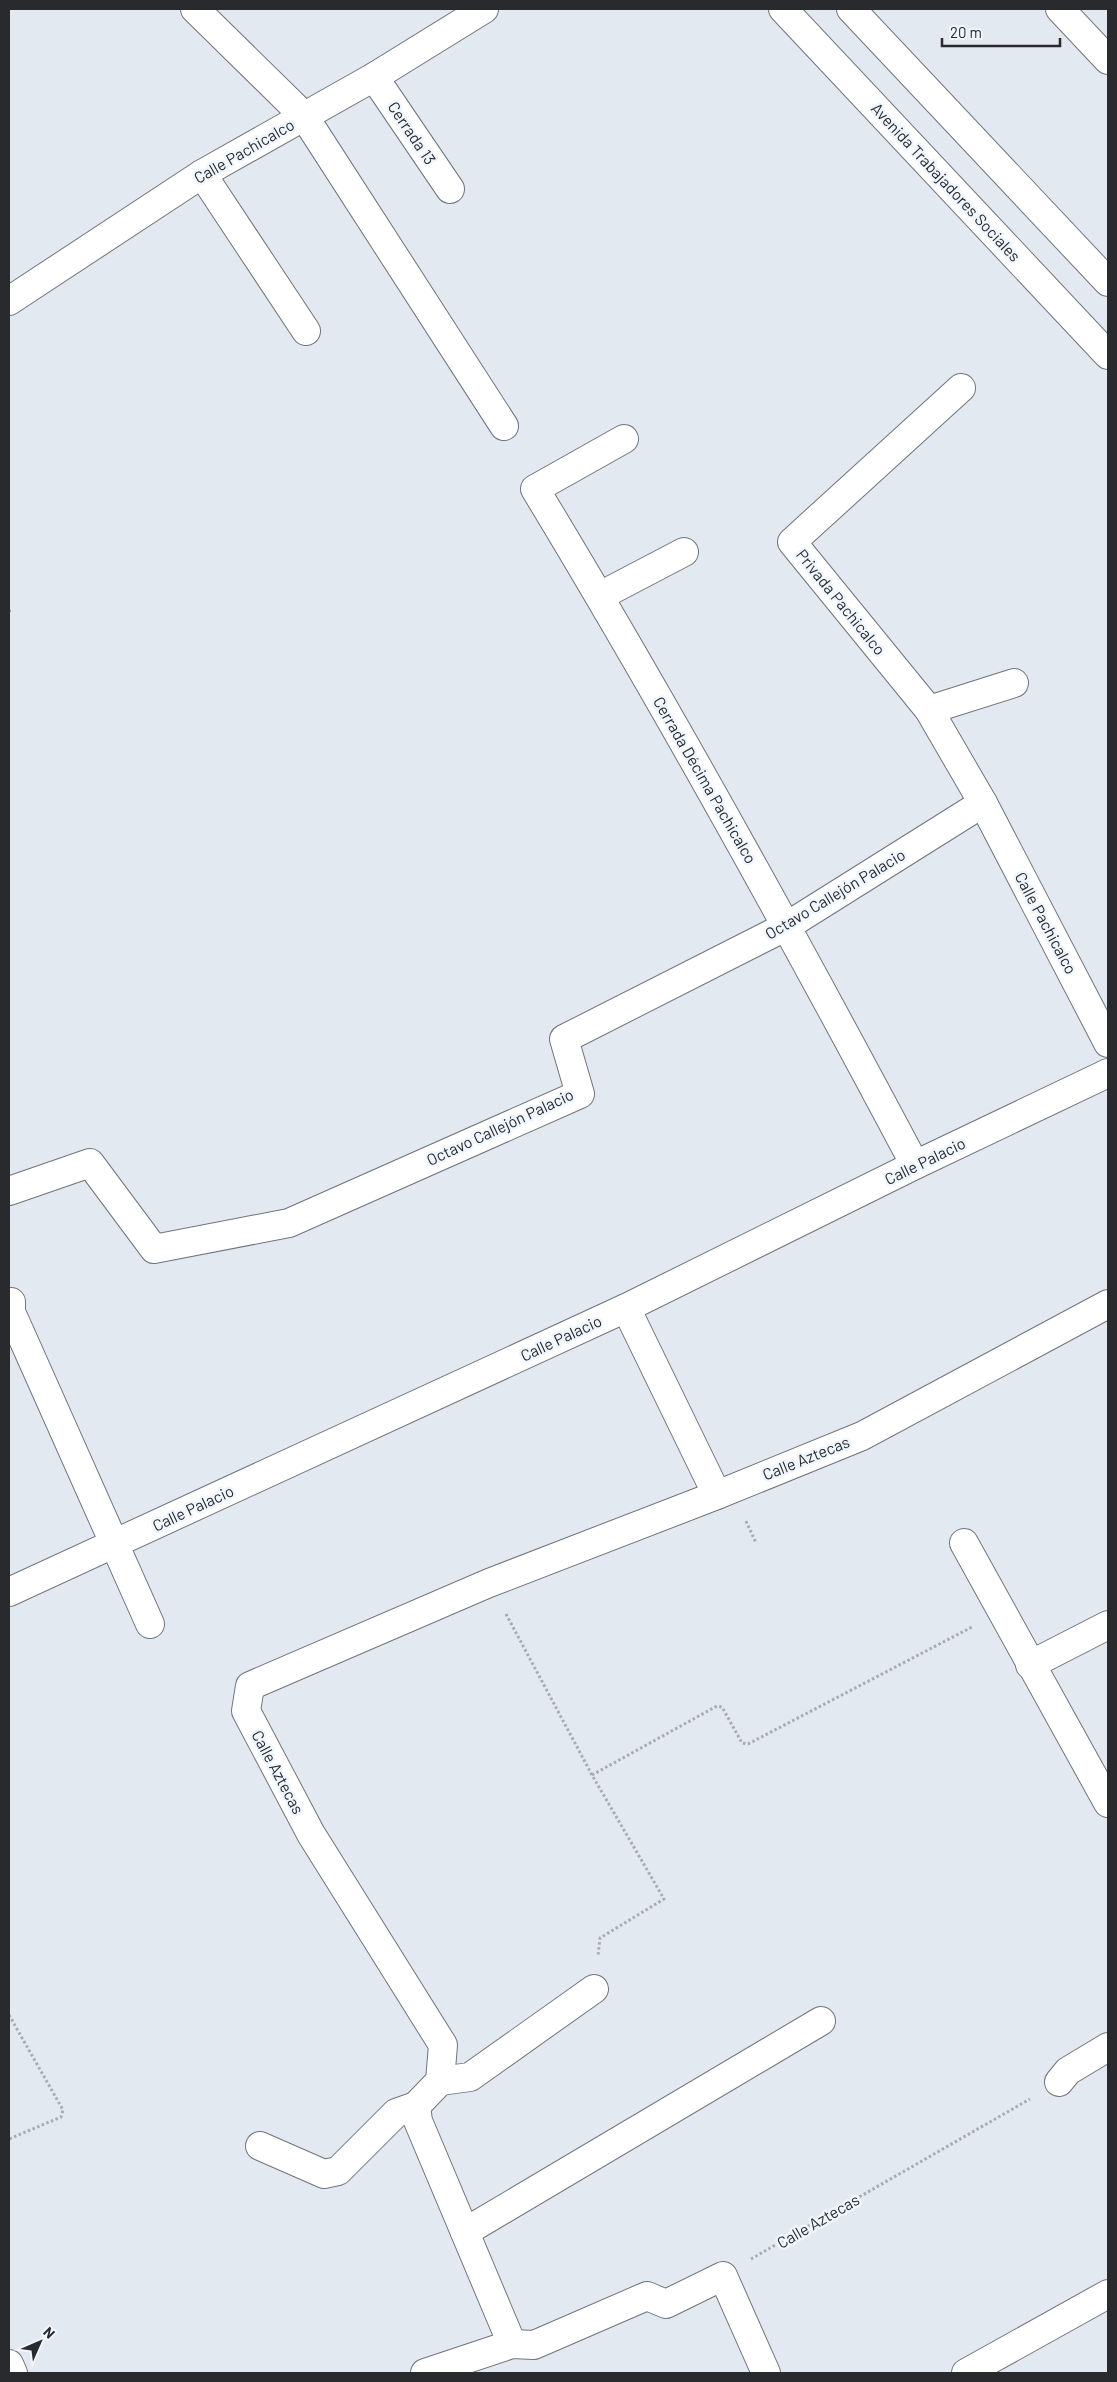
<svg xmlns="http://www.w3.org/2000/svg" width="1117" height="2382" viewBox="0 0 1117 2382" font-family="Barlow,sans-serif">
<rect width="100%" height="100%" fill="#e3e9f1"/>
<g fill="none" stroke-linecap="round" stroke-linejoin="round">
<g stroke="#6f757c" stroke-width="30">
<g id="minor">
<path d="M195,9L304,116L504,426"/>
<path d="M1060,9L1108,60"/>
<path d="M374,77L450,189"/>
<path d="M202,174L306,331"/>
<path d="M9,301L202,174L374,77L484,9"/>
<path d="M961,388L792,542L929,710L983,803L1108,1043"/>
<path d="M624,439L535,489C669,710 794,937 915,1165"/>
<path d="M600,596L684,552"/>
<path d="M929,710L1014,683"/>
<path d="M9,1191L90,1163L154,1249L289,1223L580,1094L564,1039L787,926L983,803"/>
<path d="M11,1302V1312L150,1624"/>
<path d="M626,1308L717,1495"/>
<path d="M964,1543L1108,1803"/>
<path d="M9,1592L626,1308L915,1165L1108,1073"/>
<path d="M1030,1665L1108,1625"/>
<path d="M440,2081L470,2077L594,1989"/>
<path d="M1059,2082L1068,2071L1108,2047"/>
<path d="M260,2146L324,2174L338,2171L396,2113L416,2106"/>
<path d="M465,2232L821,2021"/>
<path d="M512,2344L418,2121L416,2106L440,2081L443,2045L311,1834L246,1711L250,1686L489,1583L717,1495L862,1436L1108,1304"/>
<path d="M9,2364L13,2373"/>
<path d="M425,2373L512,2344L534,2345L647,2296L666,2304L723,2276L766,2373"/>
<path d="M966,2373L1108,2294"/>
</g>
</g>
<g stroke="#6f757c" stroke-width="30">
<g id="major">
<path d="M783,9L1108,355"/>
<path d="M851,9L1108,282"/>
</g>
</g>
<g stroke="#a7acb3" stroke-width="3" stroke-dasharray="2.5 2.5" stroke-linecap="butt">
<path d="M9,610L11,614"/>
<path d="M746,1521L756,1543"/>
<path d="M506,1614L592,1775L664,1899L600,1938L598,1956"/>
<path d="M592,1775L717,1706L722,1707L742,1743L748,1744L972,1627"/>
<path d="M9,2015L63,2110L61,2117L9,2139"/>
<path d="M751,2259L1030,2099"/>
</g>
<use href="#minor" stroke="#fff" stroke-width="28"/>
<use href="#major" stroke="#fff" stroke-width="28"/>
</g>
<g text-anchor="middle" stroke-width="5" stroke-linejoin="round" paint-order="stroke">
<g font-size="16" fill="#282a2d" stroke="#f0f6fe">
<text transform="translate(412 133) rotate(56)" y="6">Cerrada 13</text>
<text transform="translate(244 151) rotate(-30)" y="6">Calle Pachicalco</text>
<text transform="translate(946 182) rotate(47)" y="6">Avenida Trabajadores Sociales</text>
<text transform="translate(841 602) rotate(51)" y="6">Privada Pachicalco</text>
<text transform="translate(705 780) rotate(60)" y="6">Cerrada Décima Pachicalco</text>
<text transform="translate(835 894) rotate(-31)" y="6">Octavo Callejón Palacio</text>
<text transform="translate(1046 923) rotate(62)" y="6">Calle Pachicalco</text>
<text transform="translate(500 1127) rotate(-25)" y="6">Octavo Callejón Palacio</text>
<text transform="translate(925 1161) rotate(-26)" y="6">Calle Palacio</text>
<text transform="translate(561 1338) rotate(-25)" y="6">Calle Palacio</text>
<text transform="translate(806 1458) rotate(-22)" y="6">Calle Aztecas</text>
<text transform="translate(193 1508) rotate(-25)" y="6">Calle Palacio</text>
<text transform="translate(278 1772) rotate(62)" y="6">Calle Aztecas</text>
<text transform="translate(818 2221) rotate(-30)" y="6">Calle Aztecas</text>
</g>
</g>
<rect width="1117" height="2382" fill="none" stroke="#282a2d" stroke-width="20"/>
<g transform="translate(40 2342) rotate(45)" stroke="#f0f6fe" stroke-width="4" paint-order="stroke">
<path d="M0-4L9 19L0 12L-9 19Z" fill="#282a2d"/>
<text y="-8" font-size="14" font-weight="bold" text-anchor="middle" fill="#282a2d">N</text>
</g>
<path d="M942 38v8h118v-8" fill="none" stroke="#282a2d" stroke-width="2.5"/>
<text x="950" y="38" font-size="15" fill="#282a2d" stroke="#f0f6fe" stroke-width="4" paint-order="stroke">20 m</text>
</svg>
